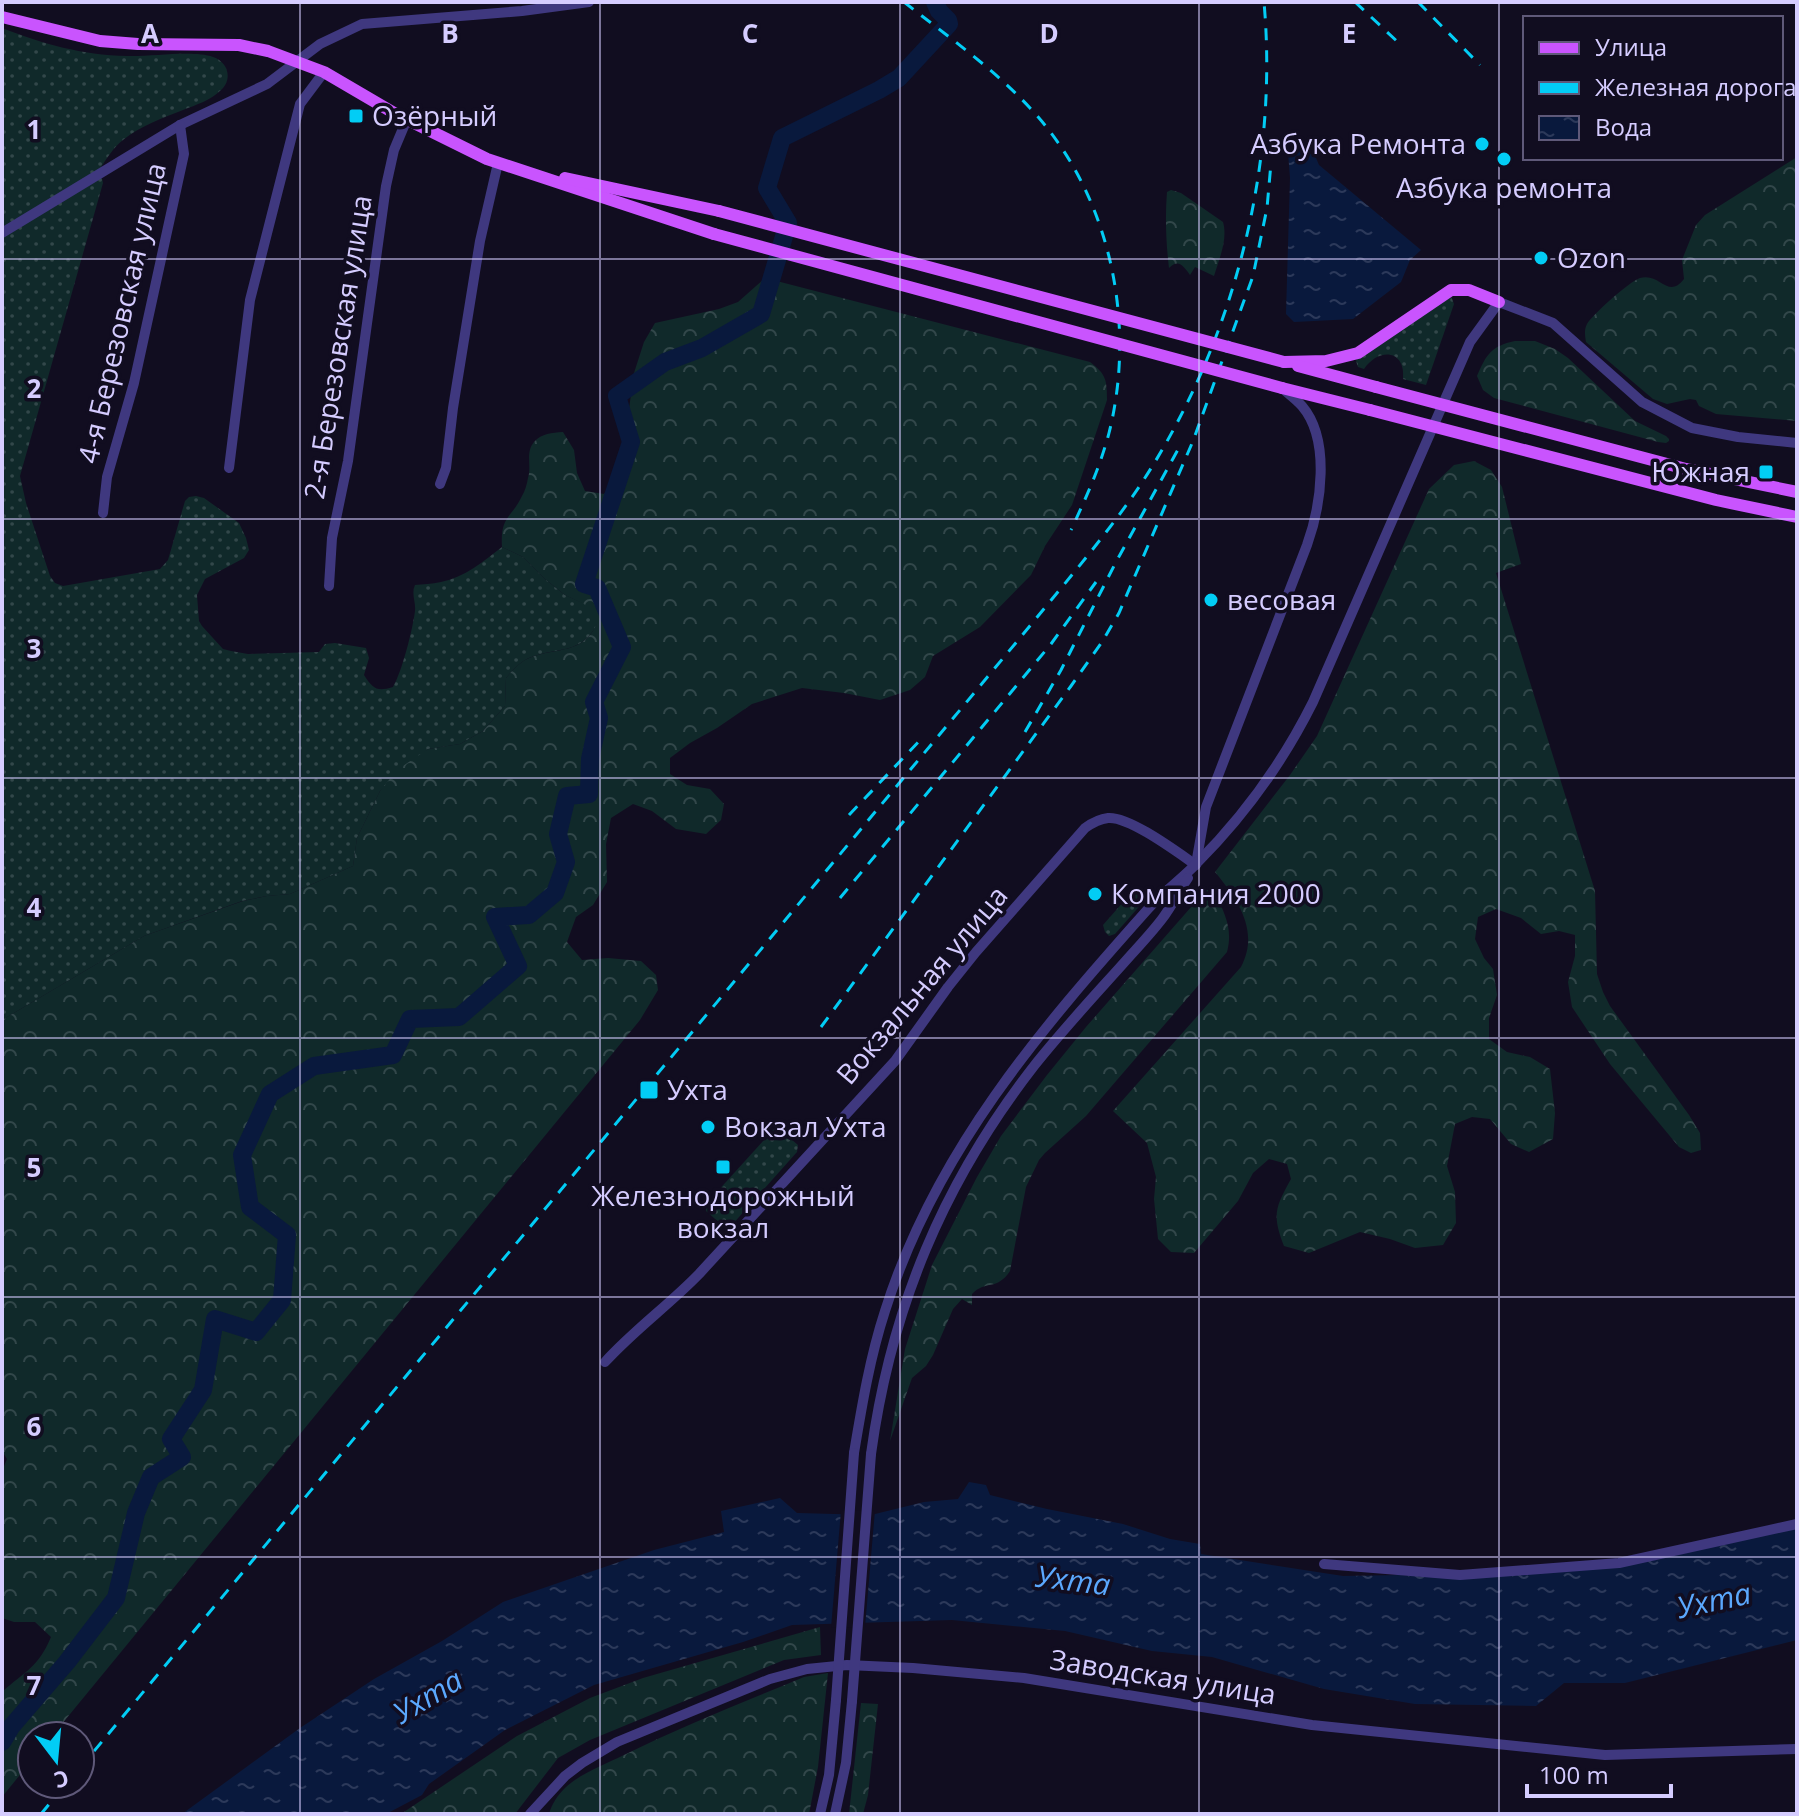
<svg xmlns="http://www.w3.org/2000/svg" width="1799" height="1816" viewBox="0 0 1799 1816" font-family="'Open Sans',sans-serif">
<defs>
<pattern id="grass-dots" width="8" height="8" patternUnits="userSpaceOnUse" patternTransform="scale(2)"><rect width="8" height="8" fill="#10292a"/><path d="M2 2h.1M6 6h.1" fill="none" stroke="#32474a" stroke-width="1.8" stroke-linecap="round"/></pattern>
<pattern id="forest-crowns" width="20" height="18" patternUnits="userSpaceOnUse" patternTransform="scale(2)"><rect width="20" height="18" fill="#10292a"/><path d="M2 6a3 3 0 1 1 6 0M12 15a3 3 0 1 1 6 0" fill="none" stroke="#32474a"/></pattern>
<pattern id="water-ripples" width="26" height="14" patternUnits="userSpaceOnUse" patternTransform="scale(2)"><rect width="26" height="14" fill="#09193d"/><path d="M2 4q2-2 4 0t4 0M15 11q2-2 4 0t4 0" fill="none" stroke="#2c395a"/></pattern>
</defs>
<rect width="100%" height="100%" fill="#110d20"/>
<g fill="url(#grass-dots)">
<path d="M2,28C44,44 81,55 127,56C151,57 193,50 213,57C228,62 233,79 221,90C211,100 196,105 183,110C163,118 140,126 123,140C114,147 106,159 100,169L103,183L20,476L26,503L50,576L55,583L63,586L160,569L168,560L185,501L189,497L196,496L204,498L239,523L246,538L249,550L244,558L205,579L197,595L199,621L202,626L223,649L231,651L248,654L319,652L325,644L335,643L366,648L369,658L364,675C373,689 377,692 393,687C402,672 413,628 415,611C416,601 411,595 415,585C423,584 432,584 441,582C465,577 483,562 502,547L523,557L545,579L565,595L585,604L600,618C582,659 557,644 525,660C518,664 511,672 506,678L505,706L483,731L460,744L428,749L380,791L357,838L353,866L290,894L267,896L242,901L144,936L2,1020Z"/>
<path d="M1451,296L1454,304L1426,385L1403,379C1406,350 1379,347 1364,369L1358,367L1356,361L1357,358Z"/>
<path d="M1136,891L1141,892L1144,901L1115,934L1109,936L1105,932L1103,925L1132,892Z"/>
<path d="M774,1129H779L798,1145L797,1152L731,1226H723L706,1211V1204Z"/>
</g>
<g fill="url(#forest-crowns)">
<path d="M1797,157V421L1716,414L1699,406L1696,400L1690,399L1667,404L1653,399L1586,342C1585,335 1584,330 1587,324C1592,315 1630,281 1640,278C1660,272 1668,300 1684,279L1682,260L1696,225L1705,215Z"/>
<path d="M1171,190L1181,193L1223,222C1228,240 1219,259 1214,276L1195,267L1190,275C1184,267 1179,258 1169,268C1166,243 1165,217 1167,192Z"/>
<path d="M765,278L1090,362C1106,374 1107,380 1107,400L1072,505L1045,546L1031,575L980,627L933,656L925,677L910,690L880,700L844,693L802,688L752,704L717,728L690,743L670,758V774L687,785L710,789L724,804L721,820L706,834L676,829L652,811L633,804L611,818L606,844L607,882L593,905L576,917L567,942L582,960L608,958L641,961L656,975L658,990L640,1020L52,1736H32V1760L2,1797V1692C25,1671 38,1668 51,1637L35,1622H14L2,1618V1471L7,1459L2,1451V1020L144,936L243,901L267,896L290,894L353,866L357,838L380,791L397,770L428,749L460,744L483,731L505,706L506,678C511,672 518,664 525,660C555,645 585,658 599,618L584,604L565,595L545,579L523,557L502,547C500,516 511,519 522,496C525,491 527,484 528,478C532,466 525,453 534,442C542,433 552,433 563,432L574,450L577,473L585,491L604,494L620,474L634,373L644,342L655,323L719,309L738,302Z"/>
<path d="M1515,341H1535L1555,349L1568,358L1635,421L1666,436L1669,439V441L1666,443L1658,442L1494,398L1483,390L1477,376C1486,355 1491,346 1515,341Z"/>
<path d="M1474,461L1491,470L1502,487L1521,564L1496,573L1595,891L1597,974L1603,992L1610,1006L1689,1115L1700,1133L1701,1150L1691,1153L1679,1147L1610,1064L1572,1007L1568,982L1575,956V935L1559,931L1541,934L1521,918L1496,909L1478,917L1475,939L1484,958L1493,969L1497,995L1489,1018V1039L1507,1052L1530,1057L1550,1069L1555,1113L1553,1139L1529,1152L1511,1144L1490,1119L1472,1117L1455,1124L1447,1166L1455,1192L1456,1223L1443,1245L1415,1248L1390,1239L1360,1232L1309,1253L1284,1246C1272,1215 1275,1208 1291,1179L1287,1164L1269,1159L1253,1173L1238,1201L1194,1253L1171,1252L1158,1239L1154,1199L1156,1177L1147,1143L1113,1111L1241,967C1260,931 1238,900 1215,872L1290,775L1317,736L1429,489L1454,465Z"/>
<path d="M1206,890H1211L1215,893C1225,914 1233,929 1227,952L1086,1116L1045,1153L1039,1160L1026,1187L1010,1271C997,1291 985,1280 972,1294V1305L962,1299L953,1309L933,1355L926,1366L912,1378L890,1441L905,1349L932,1265L977,1177L1001,1136L1047,1075L1086,1027Z"/>
<path d="M820,1627L821,1655L784,1660L590,1740L558,1758L515,1814H401L517,1736L590,1698L643,1678Z"/>
<path d="M828,1673L818,1767L809,1814H549C552,1804 557,1796 565,1788C581,1773 604,1765 624,1755C683,1726 744,1702 804,1677Z"/>
<path d="M861,1703L878,1704L868,1795L863,1814H849Z"/>
</g>
<g fill="url(#water-ripples)">
<path d="M1304,149L1316,158L1319,165L1421,250L1410,260L1401,282L1353,319L1294,322L1286,314L1290,178L1288,152Z"/>
<path d="M969,1482L986,1485L990,1495L1047,1509L1123,1524L1170,1539L1200,1544L1201,1554L1343,1576L1401,1575L1449,1578L1619,1567L1664,1558L1797,1527V1640L1625,1683H1564L1536,1706L1415,1704L1324,1689L1212,1657L1152,1651L1065,1631L952,1620L792,1625L743,1642L594,1685L505,1730L429,1784L422,1795L386,1814H182L300,1728L374,1679L442,1641L503,1602L654,1550L724,1532L721,1511L780,1498L797,1513L871,1515L924,1502L958,1499Z"/>
</g>
<path fill="#110d20" d="M875,1510L865,1627L831,1628L841,1511Z"/>
<g fill="none" stroke-linecap="round" stroke-linejoin="round">
<path stroke="#09193d" stroke-width="18" d="M2,1742L11,1727L67,1662L116,1598L136,1513L151,1477L182,1457L171,1439L203,1390L215,1319L256,1332L282,1300L287,1235L250,1207L242,1155L270,1094L314,1066L393,1055L410,1019L459,1017L518,966L495,917L529,915L555,893L566,862L558,834L567,796L589,794L590,759L599,718L594,702L622,647L597,588L584,584L631,442L617,396L665,362L702,348L761,314L788,223L767,188L782,138L879,90L899,78L949,24L948,20L939,11L935,2"/>
<g stroke="#3f387f" stroke-width="10">
<path d="M2,233L180,125L267,84L320,44L362,24L522,11L589,2"/>
<path d="M229,468L250,300L300,104L324,72"/>
<path d="M440,484L446,468L453,408L480,241L498,163"/>
<path d="M103,513L107,477L134,383L184,154L180,125"/>
<path d="M329,586L332,538L348,461L386,186L394,150L407,119"/>
<path d="M1196,864L1206,807L1307,545C1321,506 1331,440 1302,406C1297,400 1290,395 1283,389"/>
<path d="M605,1362C634,1330 669,1305 699,1274L895,1061L948,987L976,952L1085,828C1092,823 1099,819 1108,818C1129,816 1177,852 1196,865"/>
<path d="M854,1453C862,1405 870,1357 885,1311C935,1152 1040,1030 1148,909C1163,892 1182,879 1197,863C1244,816 1283,762 1313,702L1470,342L1499,302L1553,323L1642,402L1692,428L1738,437L1797,443"/>
<path d="M871,1454C891,1308 943,1183 1034,1066C1064,1028 1098,992 1130,956C1141,944 1152,932 1162,919C1172,906 1179,891 1188,878"/>
<path d="M1324,1564L1460,1575L1619,1563L1797,1524"/>
<path d="M530,1814L565,1776L582,1763L617,1742L770,1679L807,1669L847,1665L913,1668L1024,1678L1312,1725L1605,1755L1797,1749"/>
<path d="M820,1814L829,1775L836,1700"/>
<path d="M835,1814L846,1763L852,1701"/>
</g>
<g stroke="#c954fe" stroke-width="12">
<path d="M2,17L100,41L138,44L239,45L268,51L324,72L394,113L487,159L714,234"/>
<path d="M565,178L719,211"/>
<path d="M1284,362L1326,361L1358,353L1451,290H1469L1499,302"/>
<path d="M1298,366L1376,387"/>
<path d="M1282,388L1370,410"/>
</g>
<g stroke="#02cdf5" stroke-width="3" stroke-dasharray="12 10" stroke-linecap="butt">
<path d="M904,2C947,36 993,68 1030,108C1110,193 1137,322 1109,433C1100,467 1086,498 1071,530"/>
<path d="M1355,2L1401,45"/>
<path d="M1418,2L1480,65"/>
<path d="M1025,732L1061,670L1116,562L1181,444"/>
<path d="M849,815L924,736"/>
<path d="M840,898L1051,644L1096,582"/>
<path d="M821,1027L1071,686L1102,642L1119,613L1193,441L1253,276L1267,208L1271,163"/>
<path d="M80,1768L1034,621C1070,577 1107,534 1139,487C1232,347 1279,170 1264,2"/>
<path d="M41,1814L66,1784"/>
</g>
<g stroke="#3f387f" stroke-width="10">
<path d="M836,1700L854,1453"/>
<path d="M852,1701L871,1454"/>
</g>
<g stroke="#c954fe" stroke-width="12">
<path d="M719,211L1284,362"/>
<path d="M714,234L1282,388"/>
<path d="M1376,387L1686,469L1797,492"/>
<path d="M1370,410L1716,500L1797,517"/>
</g>
</g>
<path fill="none" stroke="#d5ccff" stroke-width="2" stroke-opacity="0.55" d="M300,2V1814M600,2V1814M900,2V1814M1199,2V1814M1499,2V1814M2,259H1797M2,519H1797M2,778H1797M2,1038H1797M2,1297H1797M2,1557H1797"/>
<g fill="#02cdf5" stroke="#110d20" stroke-width="3">
<rect x="348" y="108" width="16" height="16" rx="4"/>
<circle cx="1482" cy="144" r="8"/>
<circle cx="1504" cy="159" r="8"/>
<circle cx="1541" cy="258" r="8"/>
<rect x="1758" y="464" width="16" height="16" rx="4"/>
<circle cx="1211" cy="600" r="8"/>
<circle cx="1095" cy="894" r="8"/>
<rect x="639" y="1080" width="20" height="20" rx="4"/>
<circle cx="708" cy="1127" r="8"/>
<rect x="715" y="1159" width="16" height="16" rx="4"/>
</g>
<g text-anchor="middle" stroke-width="7" stroke-linejoin="round" paint-order="stroke">
<g font-size="28" fill="#d5ccff" stroke="#110d20" text-anchor="start">
<text x="372" y="126">Озёрный</text>
<text x="1466" y="154" text-anchor="end">Азбука Ремонта</text>
<text x="1504" y="198" text-anchor="middle">Азбука ремонта</text>
<text x="1557" y="268">Ozon</text>
<text x="1750" y="482" text-anchor="end">Южная</text>
<text x="1227" y="610">весовая</text>
<text x="1111" y="904">Компания 2000</text>
<text x="667" y="1100">Ухта</text>
<text x="724" y="1137">Вокзал Ухта</text>
<text x="723" y="1206" text-anchor="middle">Железнодорожный<tspan x="723" dy="32">вокзал</tspan></text>
</g>
<g font-size="28" fill="#d5ccff" stroke="#110d20">
<text transform="translate(122 313) rotate(-77)" y="10">4-я Березовская улица</text>
<text transform="translate(338 347) rotate(-81)" y="10">2-я Березовская улица</text>
<text transform="translate(922 985) rotate(-50)" y="10">Вокзальная улица</text>
<text transform="translate(1163 1677) rotate(9)" y="10">Заводская улица</text>
</g>
<g font-size="30" font-style="italic" fill="#5ba8fe" stroke="#110d20">
<text transform="translate(1073 1581) rotate(7)" y="10">Ухта</text>
<text transform="translate(1714 1601) rotate(-12)" y="10">Ухта</text>
<text transform="translate(428 1697) rotate(-31)" y="10">Ухта</text>
</g>
</g>
<g font-size="26" text-anchor="middle" font-weight="bold" fill="#d5ccff" stroke="#110d20" stroke-width="7" stroke-linejoin="round" paint-order="stroke">
<text x="150" y="43">A</text>
<text x="450" y="43">B</text>
<text x="750" y="43">C</text>
<text x="1049" y="43">D</text>
<text x="1349" y="43">E</text>
<text x="34" y="139">1</text>
<text x="34" y="398">2</text>
<text x="34" y="658">3</text>
<text x="34" y="917">4</text>
<text x="34" y="1177">5</text>
<text x="34" y="1436">6</text>
<text x="34" y="1695">7</text>
</g>
<rect width="1799" height="1816" fill="none" stroke="#d5ccff" stroke-width="8"/>
<rect x="1523" y="16" width="260" height="144" fill="#110d20" stroke="#5f5979" stroke-width="2"/>
<rect x="1539" y="42" width="40" height="12" fill="#c954fe" stroke="#5f5979" stroke-width="2"/>
<text x="1595" y="56" font-size="24" fill="#d5ccff">Улица</text>
<rect x="1539" y="82" width="40" height="12" fill="#02cdf5" stroke="#5f5979" stroke-width="2"/>
<text x="1595" y="96" font-size="24" fill="#d5ccff">Железная дорога</text>
<rect x="1539" y="116" width="40" height="24" fill="url(#water-ripples)" stroke="#5f5979" stroke-width="2"/>
<text x="1595" y="136" font-size="24" fill="#d5ccff">Вода</text>
<g transform="translate(56 1760) rotate(164)"><circle r="38" fill="#110d20" stroke="#5f5979" stroke-width="2"/>
<path d="M0-6L14 30L0 20L-14 30Z" fill="#02cdf5"/>
<text y="-12" font-size="22" font-weight="bold" text-anchor="middle" fill="#d5ccff">С</text>
</g>
<path d="M1527 1784v12h144v-12" fill="none" stroke="#d5ccff" stroke-width="4"/>
<text x="1539" y="1784" font-size="24" fill="#d5ccff" stroke="#110d20" stroke-width="6" paint-order="stroke">100 m</text>
</svg>
